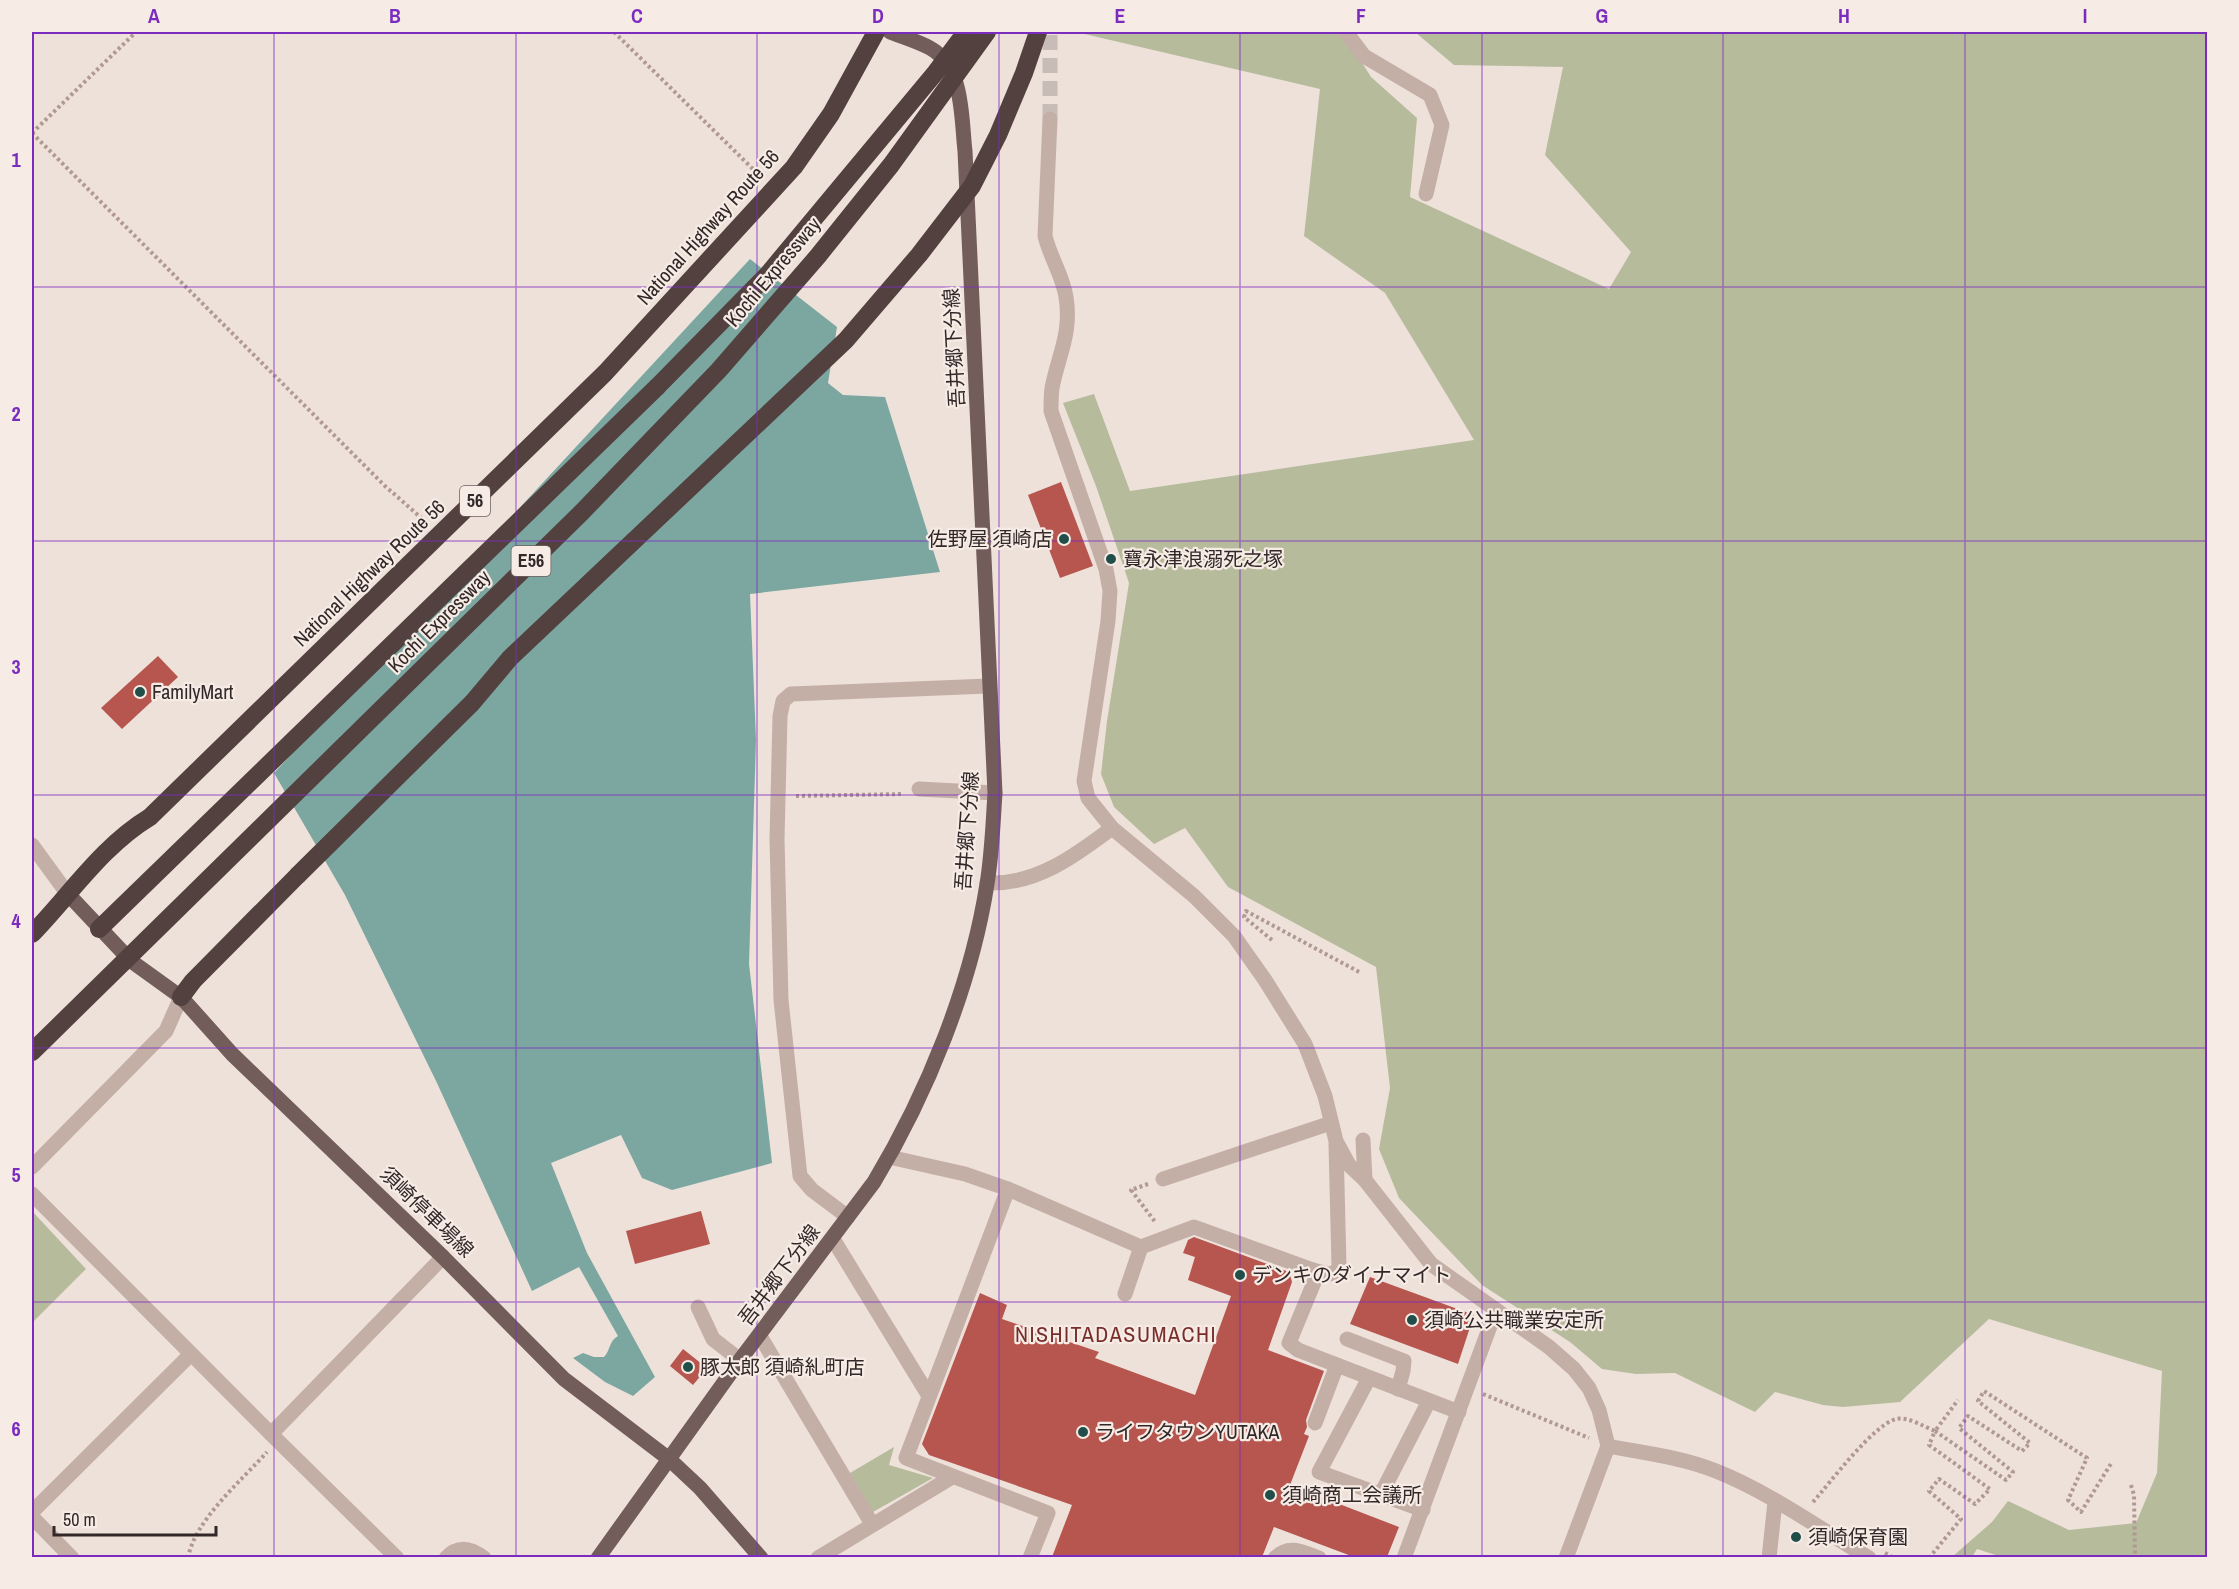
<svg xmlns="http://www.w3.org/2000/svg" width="2239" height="1589" viewBox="0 0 2239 1589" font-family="'Archivo Narrow','Noto Sans JP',sans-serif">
<rect width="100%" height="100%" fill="#eee1da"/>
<g fill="#b6bb9c">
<path d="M1076,32H1343L1371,77L1417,118L1410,197L1609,289L1631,252L1545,155L1563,67L1454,65L1415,32H2207V1557L2005,1558L1977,1549L1972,1557H1952L1992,1522L2008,1501L2069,1530L2136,1523L2157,1473L2162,1371L1989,1319L1900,1402L1843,1407L1823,1405L1775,1392L1755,1412L1675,1373L1636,1374L1602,1369L1570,1342L1482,1285L1399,1198L1379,1149L1390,1088L1376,967L1228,887L1185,828L1154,844L1114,807L1101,774L1107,721L1129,583L1096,486L1063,403L1094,394L1130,491L1474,440L1385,293L1304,236L1320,89Z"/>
<path d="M32,1211L86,1269L32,1323Z"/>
<path d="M894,1447L889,1465L933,1478L873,1512L850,1473Z"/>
</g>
<path fill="#7ca7a1" d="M750,259L837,327L828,383L843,395L885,397L940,572L750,594L756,740L749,964L772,1163L672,1190L642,1178L621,1135L551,1163L587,1253L655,1377L633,1396L605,1382L573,1358L583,1353L594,1357H604C611,1350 608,1342 618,1336L579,1267L532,1291L437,1083L345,895L274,773Z"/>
<g fill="#b7554f">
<path d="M1061,482L1093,566L1060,578L1028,495Z"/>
<path d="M158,656L178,677L122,729L101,708Z"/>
<path d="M701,1211L710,1244L635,1264L626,1231Z"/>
<path d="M1194,1237L1289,1272L1292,1282L1268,1350L1324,1371L1306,1420L1307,1427L1304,1434L1309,1436L1290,1485L1399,1527L1387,1557H1354L1274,1527L1262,1557H1052L1072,1505L929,1455L922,1444L980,1293L1007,1305L1002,1319L1099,1352L1095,1358L1195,1395L1231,1296L1188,1280L1195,1257L1183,1253L1188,1240Z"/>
<path d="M1370,1277L1474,1315L1458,1364L1350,1324Z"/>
<path d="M683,1349L707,1368L693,1385L670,1366Z"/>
</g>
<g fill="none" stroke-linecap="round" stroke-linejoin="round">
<path stroke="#c8bcb6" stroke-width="15" stroke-dasharray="15 8" stroke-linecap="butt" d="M1050,119V32"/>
<g stroke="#b09992" stroke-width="4" stroke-dasharray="3 3" stroke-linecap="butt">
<path d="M614,32L760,176"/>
<path d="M32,133L385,486L426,522"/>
<path d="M32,133L136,32"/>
<path d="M796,796L902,794"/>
<path d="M1272,940L1244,917L1246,911L1361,973"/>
<path d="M1148,1184L1131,1190L1156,1223"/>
<path d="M1483,1394L1589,1438"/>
<path d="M2131,1485L2134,1495L2135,1558"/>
<path d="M1813,1502C1830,1483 1873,1425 1896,1419C1908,1416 1924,1427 1935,1431L1958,1400"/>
<path d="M1885,1553L1894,1558"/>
<path d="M188,1558C194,1521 242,1480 267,1452"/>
<path d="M1929,1558L1961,1519L1929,1491L1939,1479L1975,1504L1990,1489L1929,1445L1935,1431L2006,1480L2013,1472L1959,1428L1968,1416L2022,1451L2030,1443L1978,1401L1984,1391L2087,1458L2068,1500L2081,1512L2112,1462"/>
</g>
<g stroke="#c4afa7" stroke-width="15">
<path d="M1346,32L1364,56L1430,95L1442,125L1426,194"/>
<path d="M1050,119L1045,236C1050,257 1063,276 1066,297C1072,333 1058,356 1052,388C1051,395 1051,403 1051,411L1106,569L1110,591L1108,621L1084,781L1088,798L1112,828L1194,896L1234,936L1265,980L1305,1044L1325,1096L1336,1141L1349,1165L1365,1180L1431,1264L1549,1347L1574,1369L1589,1388L1599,1410L1608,1446L1566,1558"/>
<path d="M919,789L995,793"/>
<path d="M32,845L67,893"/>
<path d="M987,883C1036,885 1075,856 1112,828"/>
<path d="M1363,1140L1365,1180"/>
<path d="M889,1157L965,1174L1008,1189L1141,1247L1194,1227L1313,1270L1315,1280L1289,1343L1298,1350L1459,1412"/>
<path d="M32,1167L166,1031L181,997"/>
<path d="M1163,1179L1331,1123"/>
<path d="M1008,1189L906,1458L1048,1513L1030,1558"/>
<path d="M32,1194L271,1434L397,1558"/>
<path d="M848,1217L812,1190L800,1176L781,1000L777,839L780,716L783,701L791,694L988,686"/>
<path d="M833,1239L929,1396"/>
<path d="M1313,1270L1328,1274L1335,1273L1339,1267L1336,1144"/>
<path d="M1125,1294L1141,1247"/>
<path d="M698,1307L713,1339L740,1360"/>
<path d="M760,1336L872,1524"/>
<path d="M1347,1339L1404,1361L1403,1371L1398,1389"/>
<path d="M1369,1378L1319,1472L1423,1510"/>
<path d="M1315,1423L1337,1365"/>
<path d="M271,1434L443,1257"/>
<path d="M1608,1446C1644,1453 1681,1457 1716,1471C1769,1492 1820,1529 1869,1558"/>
<path d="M1381,1494L1429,1401"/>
<path d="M32,1512L191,1354"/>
<path d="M32,1517L72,1558"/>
<path d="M446,1558C458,1545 471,1548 484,1558"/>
<path d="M818,1558L952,1477"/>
<path d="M1275,1558C1289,1544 1303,1552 1319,1558"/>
<path d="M1404,1558L1496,1310"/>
<path d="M1769,1558L1775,1502"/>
</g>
<g stroke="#725d5a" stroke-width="15">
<path d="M67,893L131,961L181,997L232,1054L443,1257L564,1379L669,1459L700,1488L761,1558"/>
<path d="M598,1558L740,1360L874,1182C927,1094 971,986 987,884C992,854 993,823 995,793L965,151C961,117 964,67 930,48C917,41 903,37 890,32"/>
</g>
<g stroke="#52413f" stroke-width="18">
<path d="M99,929L657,387"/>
<path d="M32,934C70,895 102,846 150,817L605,373L794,167L831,114L876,32"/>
<path d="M181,997L193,981L298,875"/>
</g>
<g stroke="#52413f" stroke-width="18">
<path d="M657,387L768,274L936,72L966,32"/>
<path d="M298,875L472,703L510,658L846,340L919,255L972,186L998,135L1024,73L1038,32"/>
<path d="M32,1052L582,512L719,370L818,256L891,165L987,32"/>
</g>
</g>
<path fill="none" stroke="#7b2cbf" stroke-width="1.5" stroke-opacity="0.55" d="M274,32V1558M516,32V1558M757,32V1558M999,32V1558M1240,32V1558M1482,32V1558M1723,32V1558M1965,32V1558M32,287H2208M32,541H2208M32,795H2208M32,1048H2208M32,1302H2208"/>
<g fill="#224e49" stroke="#f6ebe5" stroke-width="2">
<circle cx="1064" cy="539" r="6"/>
<circle cx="1111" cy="559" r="6"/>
<circle cx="140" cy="692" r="6"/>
<circle cx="1240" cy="1275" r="6"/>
<circle cx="1412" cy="1320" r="6"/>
<circle cx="688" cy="1367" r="6"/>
<circle cx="1083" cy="1432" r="6"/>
<circle cx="1270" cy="1495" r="6"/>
<circle cx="1796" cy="1537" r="6"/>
</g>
<g text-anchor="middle" stroke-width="4.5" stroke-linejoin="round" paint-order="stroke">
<g fill="#f6ebe5" stroke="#6d6260" stroke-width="1.5">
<rect x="460" y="486" width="30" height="30" rx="4.5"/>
<rect x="511.5" y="546" width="39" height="30" rx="4.5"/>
</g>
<g font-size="18" font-weight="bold" fill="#322827">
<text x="475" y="507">56</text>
<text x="531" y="567">E56</text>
</g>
<g font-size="20" fill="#322827" stroke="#f6ebe5">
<text transform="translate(708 227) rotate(-48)" y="7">National Highway Route 56</text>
<text transform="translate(773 272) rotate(-50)" y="7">Kochi Expressway</text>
<text transform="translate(954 348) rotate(-93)" y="7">吾井郷下分線</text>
<text transform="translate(369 573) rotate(-44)" y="7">National Highway Route 56</text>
<text transform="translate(439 621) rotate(-45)" y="7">Kochi Expressway</text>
<text transform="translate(967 831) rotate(-86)" y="7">吾井郷下分線</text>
<text transform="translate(427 1212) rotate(44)" y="7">須崎停車場線</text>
<text transform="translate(779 1275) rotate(-53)" y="7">吾井郷下分線</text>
</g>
<g font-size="20" fill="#322827" stroke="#f6ebe5" text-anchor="start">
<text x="1052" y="546" text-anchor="end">佐野屋 須崎店</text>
<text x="1123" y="566">寶永津浪溺死之塚</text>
<text x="152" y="699">FamilyMart</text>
<text x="1252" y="1282">デンキのダイナマイト</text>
<text x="1424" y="1327">須崎公共職業安定所</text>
<text x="700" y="1374">豚太郎 須崎糺町店</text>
<text x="1095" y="1439">ライフタウンYUTAKA</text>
<text x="1282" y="1502">須崎商工会議所</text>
<text x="1808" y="1544">須崎保育園</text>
</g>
<g font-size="22" letter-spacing="1.5" fill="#772e2a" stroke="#f6ebe5">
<text x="1116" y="1342">NISHITADASUMACHI</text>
</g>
</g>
<rect width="2239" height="1589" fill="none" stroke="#f6ebe5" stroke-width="66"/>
<path d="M54 1526v9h162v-9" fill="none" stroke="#322827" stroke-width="3"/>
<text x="63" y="1526" font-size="18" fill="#322827" stroke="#f6ebe5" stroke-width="4.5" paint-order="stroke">50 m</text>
<rect x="33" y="33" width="2173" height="1523" fill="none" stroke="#7b2cbf" stroke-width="2"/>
<g font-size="20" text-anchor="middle" font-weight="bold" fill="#7b2cbf">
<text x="154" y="23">A</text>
<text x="395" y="23">B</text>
<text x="637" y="23">C</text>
<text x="878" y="23">D</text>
<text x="1120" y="23">E</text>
<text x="1361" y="23">F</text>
<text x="1602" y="23">G</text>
<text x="1844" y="23">H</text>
<text x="2085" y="23">I</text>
<text x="16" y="167">1</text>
<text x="16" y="421">2</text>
<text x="16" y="674">3</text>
<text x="16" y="928">4</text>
<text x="16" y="1182">5</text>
<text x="16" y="1436">6</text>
</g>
</svg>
